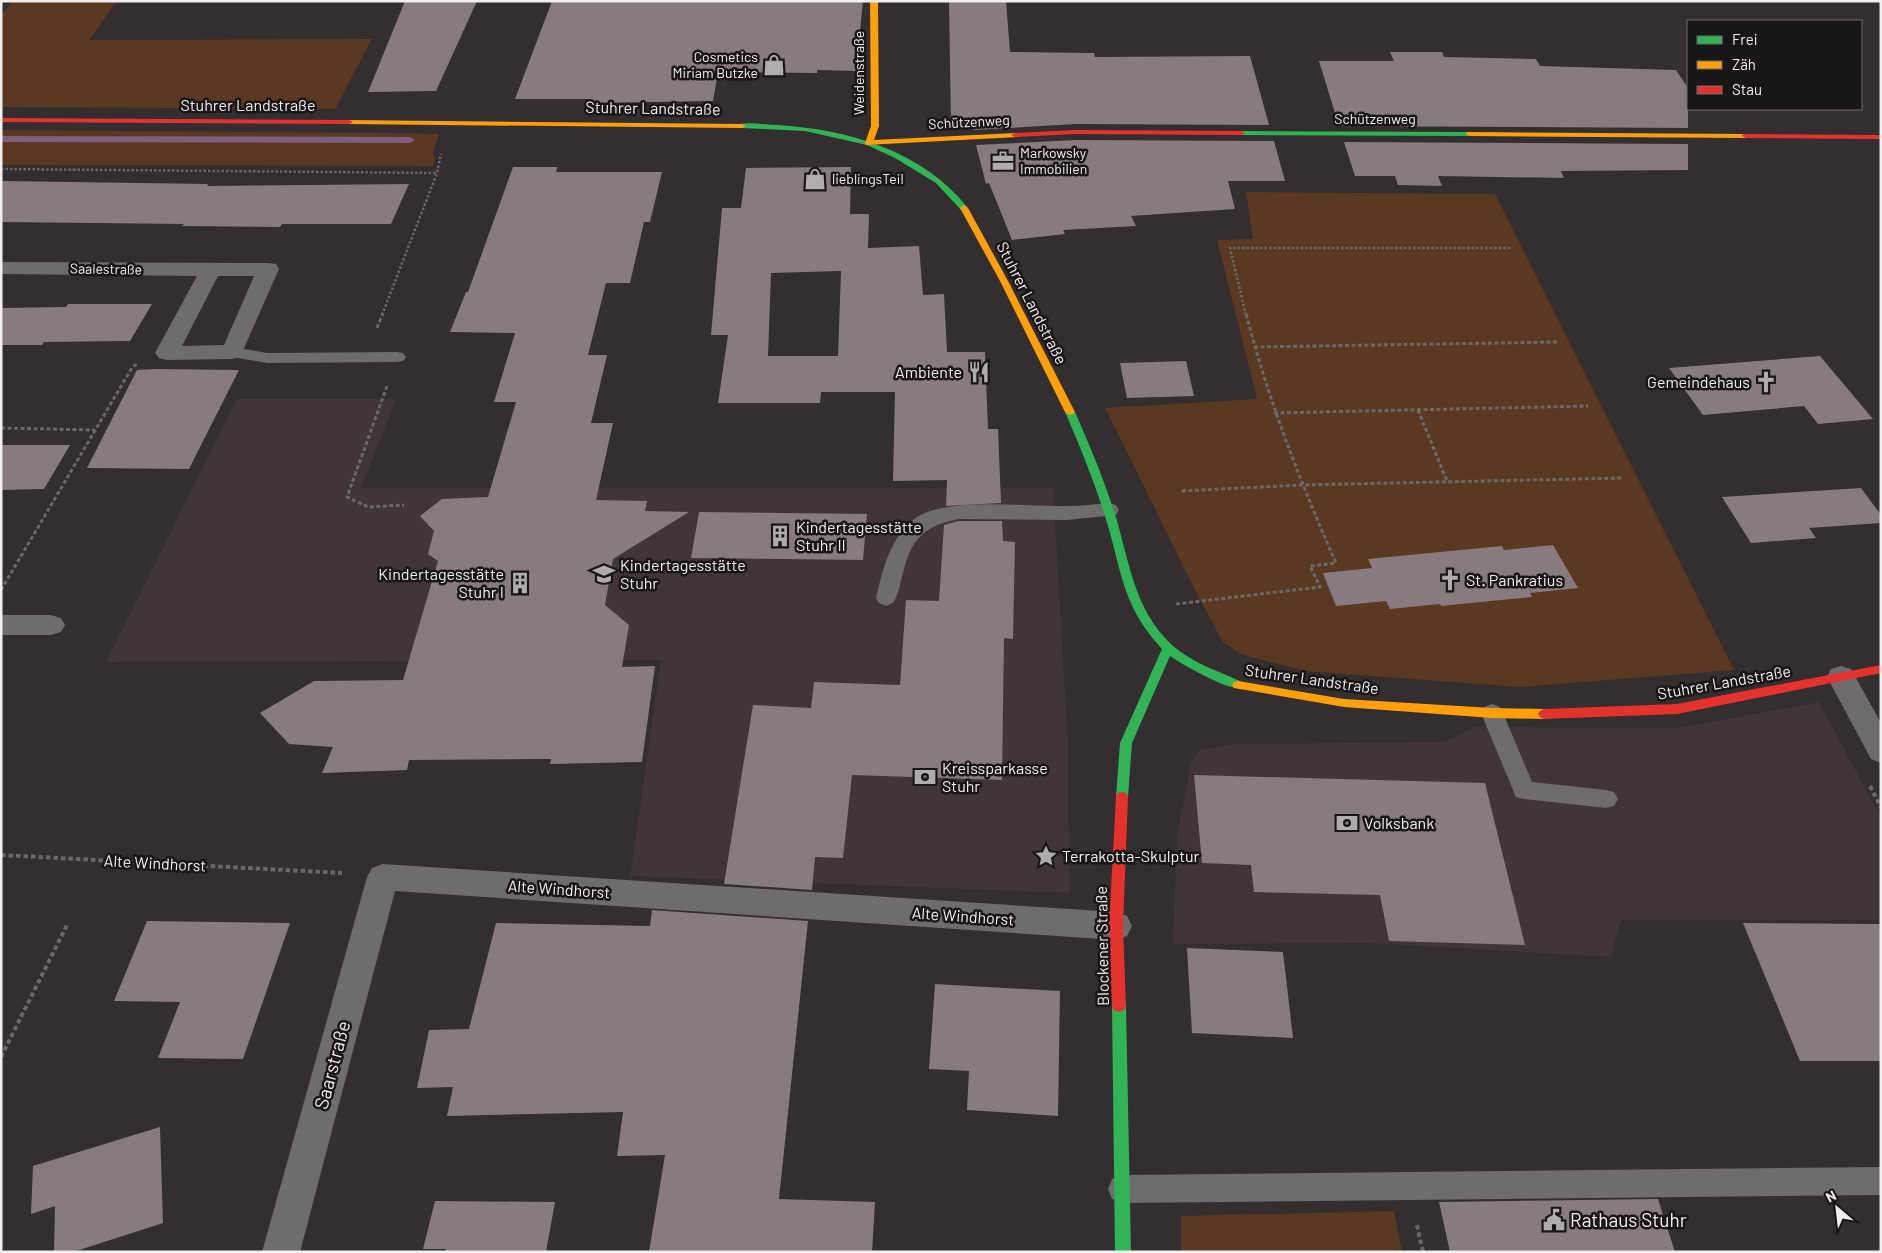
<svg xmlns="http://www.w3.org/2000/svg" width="1882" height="1253" viewBox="0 0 1882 1253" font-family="Barlow,sans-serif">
<rect width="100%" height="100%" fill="#332e2f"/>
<g fill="#423537">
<path d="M237,399H396L361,488H1053L1068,744L1069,893L630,876L661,660L106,662Z"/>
<path d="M1819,702L1881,818V920H1621L1611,957L1370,943L1173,944L1177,836L1191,763L1199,750L1234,744L1445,742L1474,727L1678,728Z"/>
</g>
<g fill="#5b3820">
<path d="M13,1H117L89,40L372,39L335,109L1,107V15Z"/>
<path d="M1,130L398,133L439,134L433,152L435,158L433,166L1,165Z"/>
<path d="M1246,192L1495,194L1734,670L1520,687L1304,671L1240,654L1222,641L1191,582L1105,408L1257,399L1217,240L1253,239Z"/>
<path d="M1394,1211L1402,1252H1181V1216Z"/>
</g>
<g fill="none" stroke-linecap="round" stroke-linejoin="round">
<path fill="#7c5c80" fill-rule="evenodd" d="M1,136L410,137L415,140L410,143L1,142Z"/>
</g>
<g fill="#877a80" fill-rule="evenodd">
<path d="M405,1H477L436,91L368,92Z"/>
<path d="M552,1H863L856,71L817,70V73L718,72L713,101L590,103L591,99H515Z"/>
<path d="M949,1H1006L1010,52L1094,53L1095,57L1250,56L1269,125L1076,124L973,130L972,126H951Z"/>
<path d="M1390,52H1442L1444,57L1536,59L1540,66L1676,70L1688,88V128L1339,126L1319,61H1394Z"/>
<path d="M1076,140L1274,141L1285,181H1228L1235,209L1131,216L1136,226L1063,230L1065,234L1012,240L989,183L986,184L976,145Z"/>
<path d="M1344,142L1688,144V170L1561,171L1564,178L1438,176L1442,186L1398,185L1395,176H1355Z"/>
<path d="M513,167H557L556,172H662L650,222H644L630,283H606L588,355H607L591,423H613L596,500L647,501L645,511L689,512L613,559L605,605L629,625L622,667L655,666L642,762L550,764L551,759L409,760L407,770L322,773L333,747L289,744L260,713L314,681L403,680L438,561L428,554L434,531L420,516L442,499L488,497L516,402H494L515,333L450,332L466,292H468Z"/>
<path d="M851,167L850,214H869L868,248L919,246L923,295L944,294L947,352H985L988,429H998L1001,503L946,506L947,480L893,481L895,392H821L820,403H718L728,335H711L722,208H741L746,168ZM841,271L838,356H768L771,273Z"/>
<path d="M1,181L208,184L207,186L409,184L391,224H282L280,227L182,226L184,224L1,222Z"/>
<path d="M68,304H152L130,341L44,342L42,345H1V308L66,307Z"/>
<path d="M1820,356L1873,419L1818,424L1804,406L1703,415L1669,368Z"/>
<path d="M1186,361L1194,396L1127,398L1120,363Z"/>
<path d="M156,369L239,370L189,469L87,468L137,370Z"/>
<path d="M1,445H70L44,489L1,490Z"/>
<path d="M1861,488L1881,515V523L1809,528L1816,538L1751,543L1722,497Z"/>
<path d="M699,512L867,514L863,560L691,558Z"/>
<path d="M958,521H1002L1003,541L1015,542L1013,639L1004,638L1002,780L852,775L843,858L815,857L812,890L724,884L753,705L811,708L814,682L900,685L906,600L939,601L944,525Z"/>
<path d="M1553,545L1578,588L1530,593L1532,597L1441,606L1440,604L1390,609L1386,601L1336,606L1323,573L1372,568L1368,559L1502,546L1504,550Z"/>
<path d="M1194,775L1485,783L1525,945L1389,941L1380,895L1254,892L1251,865L1202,863Z"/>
<path d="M652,910L808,921L779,1199L875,1202L872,1252H649L665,1155L617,1156L623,1112L447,1116L453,1087L417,1088L429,1030L469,1029L496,923L650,926Z"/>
<path d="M147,921L290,923L243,1059L158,1058L180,1002L114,1001Z"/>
<path d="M1743,923L1881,924V1061H1800Z"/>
<path d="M1187,948L1283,952L1293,1038L1192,1033Z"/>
<path d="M935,984L1060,991L1058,1116L967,1110L969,1071L929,1069Z"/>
<path d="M160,1127L163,1223L73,1252H54L55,1206L31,1214L33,1166Z"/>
<path d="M1658,1199L1675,1252H1450L1439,1202Z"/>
<path d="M435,1201L555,1202L546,1252H445L446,1249H423Z"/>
</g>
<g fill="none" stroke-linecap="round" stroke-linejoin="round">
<g stroke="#6a6969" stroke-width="2.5" stroke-dasharray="2.5 2" stroke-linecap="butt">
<path d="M1,169L437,173"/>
<path d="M382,315L437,173L441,154"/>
<path d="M1246,315L1230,248H1511"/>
</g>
<g stroke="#6a6969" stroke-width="3" stroke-dasharray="4 2.5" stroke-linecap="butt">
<path d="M377,328L383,313"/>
<path d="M1254,347L1557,342"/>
<path d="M387,386L347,497L368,507L404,505"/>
<path d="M1418,410L1447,481"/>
<path d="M1274,413L1588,406"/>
<path d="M1,428L95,430"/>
<path d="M1182,491L1301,485L1622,478"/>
<path d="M1,590L133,366L137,365"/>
<path d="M1176,604L1320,587L1310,566L1336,563C1300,481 1268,400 1246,313"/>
</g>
<g stroke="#6a6969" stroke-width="4" stroke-dasharray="4.5 3" stroke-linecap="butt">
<path d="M1870,786L1881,807"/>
<path d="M1,855L342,873"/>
<path d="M1,1057L67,925"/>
<path d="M1417,1225L1423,1252"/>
</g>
<g fill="#6e6c6c" fill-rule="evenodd">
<path d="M232,347L267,353L397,352L403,353L406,357L403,361L397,362L267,363L226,356L223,352L226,348Z"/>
<path d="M1109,503L1116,505L1119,510L1116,515L1067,520L958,519C924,526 911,539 903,573C900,583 899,594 893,603L886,606L879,603L876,598C883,569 889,541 913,520C941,496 1029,507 1067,506C1081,506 1095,504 1109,503Z"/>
<path d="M1492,704L1500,707L1503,713L1532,782L1606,790L1614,792L1618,799L1614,806L1606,808L1524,799L1516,797L1481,713L1484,707Z"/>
<path d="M1881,1167V1195L1122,1203L1112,1199L1108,1189L1112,1179L1122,1175Z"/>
</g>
<g fill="#6e6c6c" fill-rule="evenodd">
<path d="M1,262L268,263L276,264L279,269L240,357L232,359L167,360L159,358L155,353L197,276L1,274ZM218,276H254L224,345L182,346Z"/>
<path d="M1,615H51L61,618L65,625L61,632L51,635H1Z"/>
<path d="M1841,666L1851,669L1881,723V763L1871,759L1827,677L1831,669Z"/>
<path d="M383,864L1116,912L1127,916L1132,926L1127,936L1116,940L395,891L300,1252H262L367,877L372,868Z"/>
</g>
<g fill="#30b455" fill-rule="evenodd">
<path d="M739,124C751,122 765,125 777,125C848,129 923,151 968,208L967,210H961L936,183L895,158L867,145L805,131L742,128L738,126Z"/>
<path d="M1238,131L1470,132L1474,134L1470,136L1241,135H1238Z"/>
<path d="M1070,409L1075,412C1089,444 1103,477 1114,511C1129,558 1133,609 1172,645C1192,663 1218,671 1242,682L1244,685L1242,688C1231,692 1181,664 1170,656L1132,743L1128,797L1126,801L1122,802L1118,801L1116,797L1120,743L1162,649C1121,605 1122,570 1105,516C1094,481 1080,446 1065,412Z"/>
<path d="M1119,1000L1124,1002L1126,1006L1131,1252H1115L1112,1006L1114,1002Z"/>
</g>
<g fill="#ff9f0a" fill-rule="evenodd">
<path d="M870,1H878L879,126L874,140L1015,133L1019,135L1018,137L866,145L865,143L871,126Z"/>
<path d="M346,120L742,124L746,126L742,128L349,124H346Z"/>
<path d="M1467,132L1746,134L1750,136L1746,138L1470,136L1466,134Z"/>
<path d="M964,205L968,208L1008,281L1075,412L1073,414L1070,415L1065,412L1000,281L960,208Z"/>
<path d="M1238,681L1344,699L1492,708L1544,709L1548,711L1550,714L1548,717L1544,719L1492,718L1344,707L1234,688L1232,685L1234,682Z"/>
</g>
<g fill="#e5322d" fill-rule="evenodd">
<path d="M1,118L349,120L353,122L349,124L1,122Z"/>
<path d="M1076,130L1241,131L1245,133L1241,135L1076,134L1015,137L1011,135L1015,133Z"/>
<path d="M1743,134L1881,135V139L1746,138L1742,136Z"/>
<path d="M1881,665V673L1677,714L1544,719L1540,717L1538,714L1540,711L1544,709L1677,704Z"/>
<path d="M1122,792L1126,793L1128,797L1123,926L1126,1006L1124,1010L1119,1012L1114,1010L1112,1006L1109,926L1116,797L1118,793Z"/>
</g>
</g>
<defs>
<g id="shop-bare" transform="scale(1.725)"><path d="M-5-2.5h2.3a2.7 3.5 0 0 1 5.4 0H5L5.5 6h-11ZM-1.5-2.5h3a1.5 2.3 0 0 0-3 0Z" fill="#b0abac" stroke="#191616" stroke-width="2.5" paint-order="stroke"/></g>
<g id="office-bare" transform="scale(1.725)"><path d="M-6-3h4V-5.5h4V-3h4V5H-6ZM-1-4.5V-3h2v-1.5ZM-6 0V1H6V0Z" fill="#b0abac" stroke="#191616" stroke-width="2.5" paint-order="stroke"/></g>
<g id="restaurant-bare" transform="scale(1.725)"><path d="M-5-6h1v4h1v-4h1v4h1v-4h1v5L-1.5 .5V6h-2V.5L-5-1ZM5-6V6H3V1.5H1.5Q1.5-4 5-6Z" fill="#b0abac" stroke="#191616" stroke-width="2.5" paint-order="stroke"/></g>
<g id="church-bare" transform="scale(1.725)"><path d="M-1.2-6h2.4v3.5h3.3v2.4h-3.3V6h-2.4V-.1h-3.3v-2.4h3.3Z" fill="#b0abac" stroke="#191616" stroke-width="2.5" paint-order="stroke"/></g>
<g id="building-bare" transform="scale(1.725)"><path d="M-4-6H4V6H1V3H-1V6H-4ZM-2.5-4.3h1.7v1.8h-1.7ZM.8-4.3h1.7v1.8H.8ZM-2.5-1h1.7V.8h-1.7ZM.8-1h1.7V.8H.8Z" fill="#b0abac" stroke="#191616" stroke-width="2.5" paint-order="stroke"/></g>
<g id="school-bare" transform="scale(1.725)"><path d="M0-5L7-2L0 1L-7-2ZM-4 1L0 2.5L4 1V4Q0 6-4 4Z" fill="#b0abac" stroke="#191616" stroke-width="2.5" paint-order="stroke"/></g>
<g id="bank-bare" transform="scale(1.725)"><path d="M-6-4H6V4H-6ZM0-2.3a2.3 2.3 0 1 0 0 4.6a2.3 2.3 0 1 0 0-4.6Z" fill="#b0abac" stroke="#191616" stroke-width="2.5" paint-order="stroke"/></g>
<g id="sight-bare" transform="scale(1.725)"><path d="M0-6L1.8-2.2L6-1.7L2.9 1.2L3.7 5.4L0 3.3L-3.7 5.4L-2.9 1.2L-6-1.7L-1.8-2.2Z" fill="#b0abac" stroke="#191616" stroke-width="2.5" paint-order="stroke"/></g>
<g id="civic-bare" transform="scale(1.725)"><path d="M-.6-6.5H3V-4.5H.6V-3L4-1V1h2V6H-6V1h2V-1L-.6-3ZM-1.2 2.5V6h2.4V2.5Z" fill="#b0abac" stroke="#191616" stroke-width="2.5" paint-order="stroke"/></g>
</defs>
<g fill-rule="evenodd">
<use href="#shop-bare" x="774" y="65"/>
<use href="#office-bare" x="1003" y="161"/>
<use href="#shop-bare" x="815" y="179"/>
<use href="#restaurant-bare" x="979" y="372"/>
<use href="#church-bare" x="1766" y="382"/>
<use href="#building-bare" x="780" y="536"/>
<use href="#school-bare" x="604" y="574"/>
<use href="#church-bare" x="1450" y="580"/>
<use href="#building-bare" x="520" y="583"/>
<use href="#bank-bare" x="925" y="777"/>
<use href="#bank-bare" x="1347" y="823"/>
<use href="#sight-bare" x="1046" y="856"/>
<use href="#civic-bare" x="1554" y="1220"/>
</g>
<g text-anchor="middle" stroke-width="5" stroke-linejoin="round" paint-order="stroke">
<g font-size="14" fill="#f3eeef" stroke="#191616" text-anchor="start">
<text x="758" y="62" text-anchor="end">Cosmetics<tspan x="758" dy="16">Miriam Butzke</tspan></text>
<text x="1020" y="158">Markowsky<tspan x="1020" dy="16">Immobilien</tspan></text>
<text x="832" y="184">lieblingsTeil</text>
</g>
<g font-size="14" fill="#f3eeef" stroke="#191616">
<text transform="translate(859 73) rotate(-90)" y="5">Weidenstraße</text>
<text x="1375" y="124">Schützenweg</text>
<text transform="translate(969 122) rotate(-3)" y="5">Schützenweg</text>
<text transform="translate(106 269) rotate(1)" y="5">Saalestraße</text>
</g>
<g font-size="16" fill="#f3eeef" stroke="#191616">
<text x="248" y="111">Stuhrer Landstraße</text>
<text transform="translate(653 108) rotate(1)" y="6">Stuhrer Landstraße</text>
<text transform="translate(1032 303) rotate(63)" y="6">Stuhrer Landstraße</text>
<text transform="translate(1312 679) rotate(8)" y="6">Stuhrer Landstraße</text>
<text transform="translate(1724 682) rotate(-10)" y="6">Stuhrer Landstraße</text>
<text transform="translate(155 863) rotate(3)" y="6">Alte Windhorst</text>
<text transform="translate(559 889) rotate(4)" y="6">Alte Windhorst</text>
<text transform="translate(963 916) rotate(4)" y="6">Alte Windhorst</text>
<text transform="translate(1102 946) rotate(-91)" y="6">Blockener Straße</text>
</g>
<g font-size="16" fill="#f3eeef" stroke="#191616" text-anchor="start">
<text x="962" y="378" text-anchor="end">Ambiente</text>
<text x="1750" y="388" text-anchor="end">Gemeindehaus</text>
<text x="796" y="533">Kindertagesstätte<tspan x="796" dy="18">Stuhr II</tspan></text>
<text x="620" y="571">Kindertagesstätte<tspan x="620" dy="18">Stuhr</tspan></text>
<text x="504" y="580" text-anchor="end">Kindertagesstätte<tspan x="504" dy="18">Stuhr I</tspan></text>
<text x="1466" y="586">St. Pankratius</text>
<text x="942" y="774">Kreissparkasse<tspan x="942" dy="18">Stuhr</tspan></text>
<text x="1364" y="829">Volksbank</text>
<text x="1062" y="862">Terrakotta-Skulptur</text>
</g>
<g font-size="19" fill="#f3eeef" stroke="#191616">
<text transform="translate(332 1065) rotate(-75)" y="7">Saarstraße</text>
</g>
<g font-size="19" fill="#f3eeef" stroke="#191616" text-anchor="start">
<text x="1570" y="1227">Rathaus Stuhr</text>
</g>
</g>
<rect width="1882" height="1253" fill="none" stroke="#f3eeef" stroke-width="5"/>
<rect x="1687" y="20" width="175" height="90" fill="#191616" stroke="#706c6d"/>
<rect x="1697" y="36" width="25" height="8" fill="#30b455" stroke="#706c6d"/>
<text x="1732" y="45" font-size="15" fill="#f3eeef">Frei</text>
<rect x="1697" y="61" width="25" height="8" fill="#ff9f0a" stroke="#706c6d"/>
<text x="1732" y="70" font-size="15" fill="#f3eeef">Zäh</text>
<rect x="1697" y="86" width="25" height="8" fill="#e5322d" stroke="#706c6d"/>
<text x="1732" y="95" font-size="15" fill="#f3eeef">Stau</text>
<g transform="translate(1837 1208) rotate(332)" stroke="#191616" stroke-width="4" paint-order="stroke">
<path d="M0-4L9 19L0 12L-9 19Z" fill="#f3eeef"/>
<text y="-8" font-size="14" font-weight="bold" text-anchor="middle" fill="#f3eeef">N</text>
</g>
</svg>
